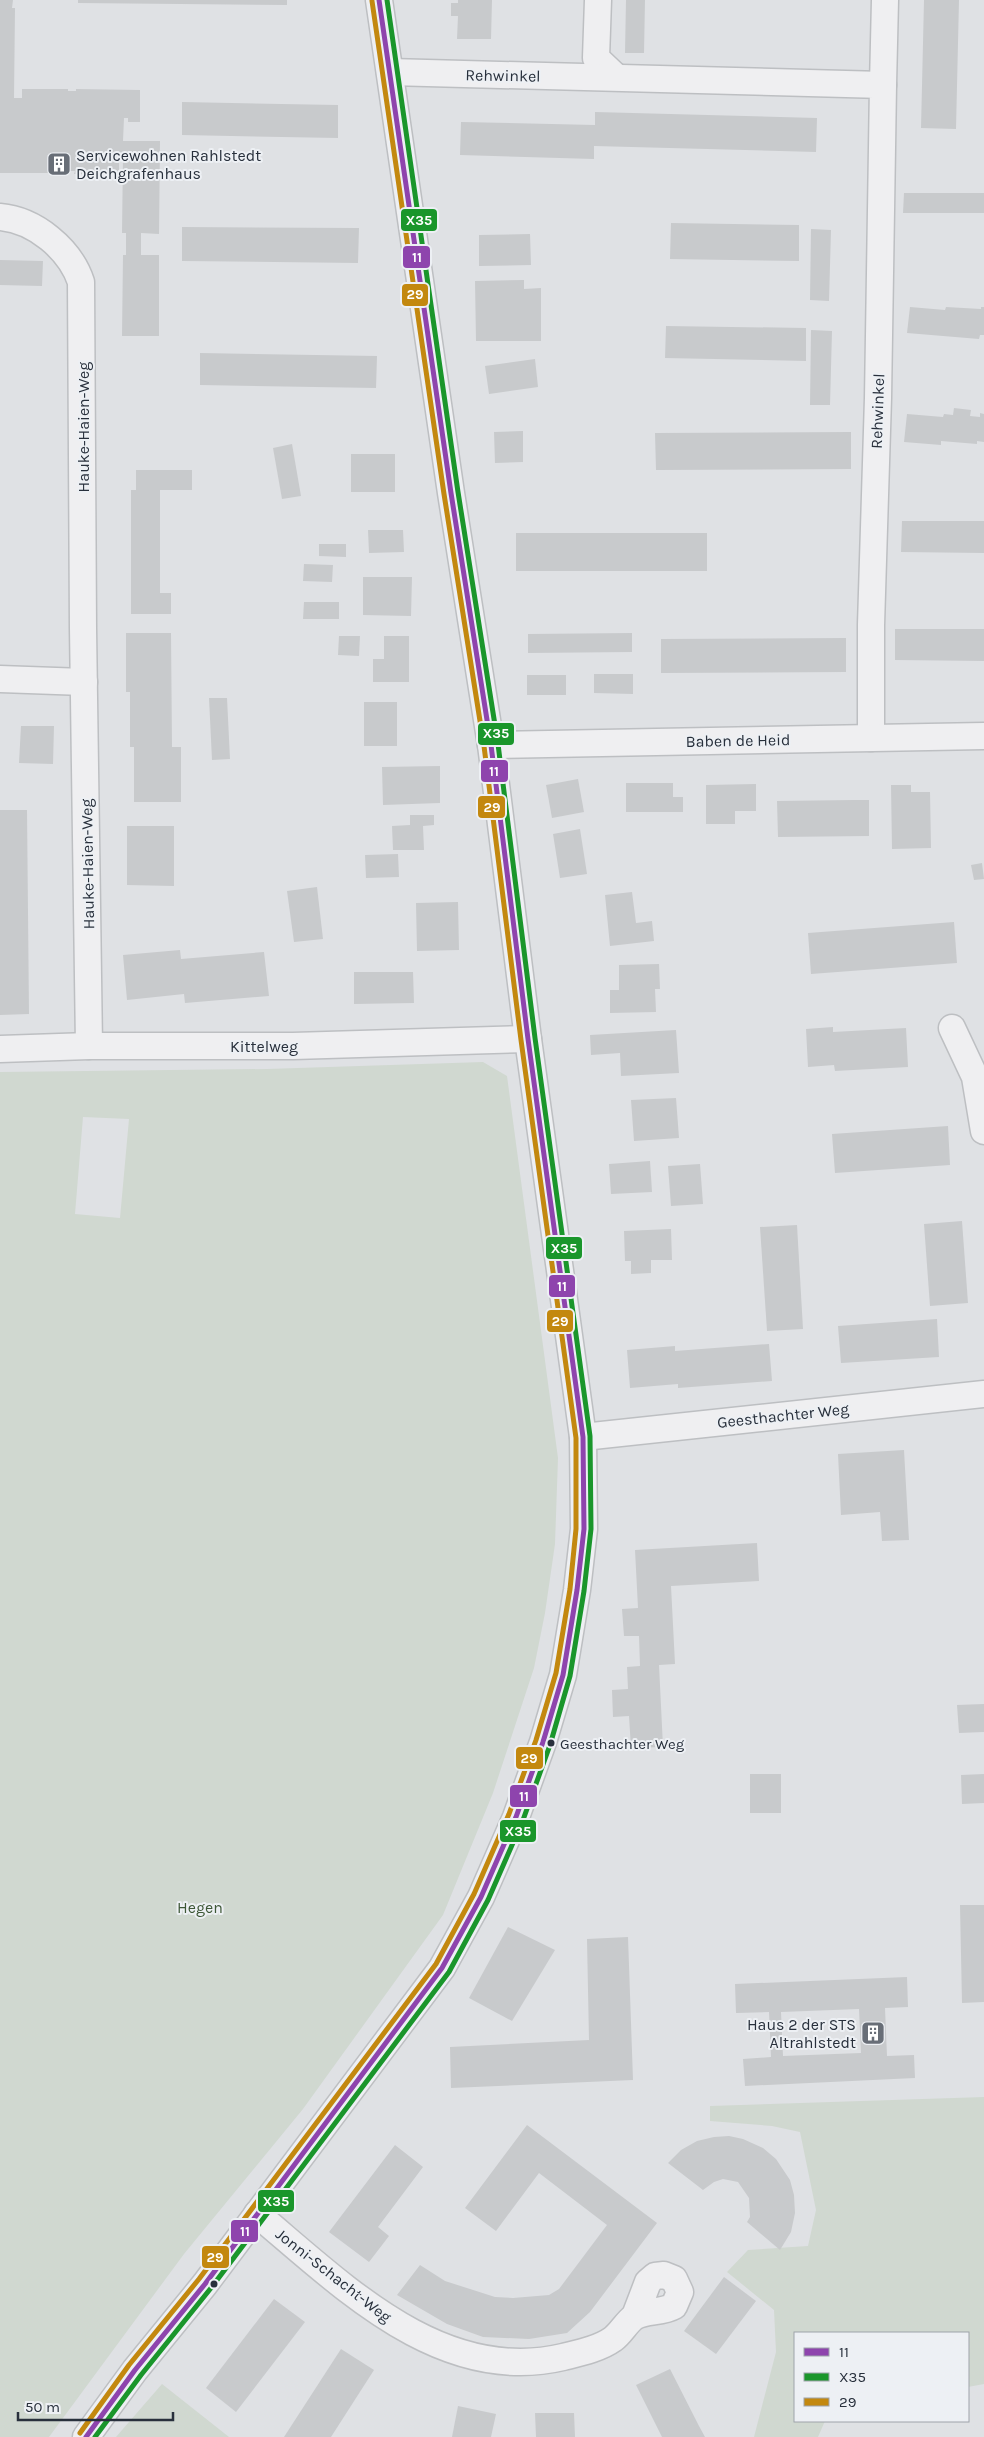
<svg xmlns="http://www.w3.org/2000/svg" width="984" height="2437" viewBox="0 0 984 2437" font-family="Karla,sans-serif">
<rect width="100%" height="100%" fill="#dfe1e4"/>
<g fill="#d0d8d0" fill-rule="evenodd">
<path d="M483,1062L507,1076L558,1458L555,1544L545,1613L534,1668L493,1793L443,1915L303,2109L184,2254L49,2437H0V1072L267,1069ZM83,1117L129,1119L120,1218L75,1214Z"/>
<path d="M984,2097V2384L968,2387V2333H795V2421H825L818,2437H754L776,2352L774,2310L727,2272L748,2250L808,2246L816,2210L800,2132L772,2126L710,2121V2106Z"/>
<path d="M162,2384L229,2437H116Z"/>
</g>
<g fill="#c8cacc" fill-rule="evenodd">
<path d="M0,0H13L12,8H15L14,98H22V89H68V91H76V89L140,90V122H128V118H124L123,141H160L159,234L141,233V255H159V336H122L123,255H126V233H122L123,156H119V174H74L75,171H67V173H0Z"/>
<path d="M78,0H287V5L78,3Z"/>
<path d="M458,0H492L491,39H457L458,16H451V3H458Z"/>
<path d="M626,0H645L644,53H625Z"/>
<path d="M924,0H959L956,129L921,128Z"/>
<path d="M182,102L338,105V138L182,135Z"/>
<path d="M595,112L817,118L816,152L594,146V159L460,155L461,122L595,125Z"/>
<path d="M904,193H984V213H903Z"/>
<path d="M671,223L799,225V261L670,259Z"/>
<path d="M182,227L359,228L358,263L182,261Z"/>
<path d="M811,229L831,230L829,301L810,300Z"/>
<path d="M530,234L531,265L479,266V235Z"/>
<path d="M0,260L43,261L42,286L0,285Z"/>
<path d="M524,280V289L541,288V341H476L475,281Z"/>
<path d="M910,307L945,310L946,307L981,309V307H984V335H980L979,339L907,333Z"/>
<path d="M666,326L806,328V361L665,358Z"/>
<path d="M811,330L832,331L830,405H810Z"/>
<path d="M200,353L377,356L376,388L200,385Z"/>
<path d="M535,359L538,387L489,394L485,366Z"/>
<path d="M954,408L971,410L970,416L980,417V413L984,414V442L977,441V444L941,441V445L904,442L907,414L943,417L944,414L953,415Z"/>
<path d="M523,431V462L495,463L494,432Z"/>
<path d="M851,432V469L656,470L655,433Z"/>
<path d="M292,444L301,496L282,499L273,448Z"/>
<rect x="351" y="454" width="44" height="38"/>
<path d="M136,470H192V490H160V593H171V614H131V490H136Z"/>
<path d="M902,521H984V553L901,552Z"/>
<path d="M368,530H403L404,552L369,553Z"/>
<rect x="516" y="533" width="191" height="38"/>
<path d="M319,544H346V557L319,556Z"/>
<path d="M304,564L333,565L332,582L303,581Z"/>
<path d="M363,577H412L411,616L363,615Z"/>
<path d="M304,602H339V619H303Z"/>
<path d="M895,629H984V661L895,660Z"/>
<path d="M126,633H171L172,747H181V802H134V747H130V692H126Z"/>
<path d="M632,633V652L528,653V634Z"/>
<path d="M339,636H360L359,656L338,655Z"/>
<path d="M384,636H409V682H373V659H384Z"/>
<path d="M846,638V672L661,673V639Z"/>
<path d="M594,674H633V694L594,693Z"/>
<rect x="527" y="675" width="39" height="20"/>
<path d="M209,698H227L230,759L212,760Z"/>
<rect x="364" y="702" width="33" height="44"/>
<path d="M21,726H54L53,764L19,763Z"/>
<path d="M440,766V803L383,805L382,767Z"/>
<path d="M578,779L584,812L552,818L546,785Z"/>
<path d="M626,783H673V797H683V812H626Z"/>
<path d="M756,784V811H735V824H706V785Z"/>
<path d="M891,785H911V792H930L931,848L892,849Z"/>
<path d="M854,800H869V836L778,837L777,801Z"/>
<path d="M0,810H27L29,1014L0,1015Z"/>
<path d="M410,815H434V825L423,826L424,850H393L392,826L410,825Z"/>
<path d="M127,826H174V886L127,885Z"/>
<path d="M580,829L587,874L560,878L553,834Z"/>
<path d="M398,854L399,877L366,878L365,855Z"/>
<path d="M982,863L984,879L974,880L971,865Z"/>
<path d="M317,887L323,939L294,942L287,891Z"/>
<path d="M632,892L636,923L652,921L654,941L610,946L605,895Z"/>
<path d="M458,902L459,950L417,951L416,903Z"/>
<path d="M954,922L957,963L811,974L808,933Z"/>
<path d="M180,950L181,959L264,952L269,996L185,1003L184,994L127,1000L123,955Z"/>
<path d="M659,964L660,989H655L656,1012L610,1013V990H619V965Z"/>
<path d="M354,972H413L414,1003L354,1004Z"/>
<path d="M833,1027V1032L906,1028L908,1067L835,1071L834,1065L808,1067L806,1029Z"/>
<path d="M676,1030L679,1073L621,1076L620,1053L591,1055L590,1035Z"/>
<path d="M676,1098L679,1138L634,1141L631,1100Z"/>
<path d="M948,1126L950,1165L835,1173L832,1134Z"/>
<path d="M650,1161L652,1192L611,1194L609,1164Z"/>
<path d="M700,1164L703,1204L671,1206L668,1166Z"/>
<path d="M962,1221L968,1303L930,1306L924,1224Z"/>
<path d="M797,1225L803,1329L767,1331L760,1227Z"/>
<path d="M671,1229L672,1260H651V1273L631,1274V1261H625L624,1231Z"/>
<path d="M937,1319L939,1357L841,1363L838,1326Z"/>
<path d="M769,1344L772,1381L678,1388V1384L630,1388L627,1350L675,1346V1351Z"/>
<path d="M904,1450L909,1540L882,1541L880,1512L841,1515L838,1454Z"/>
<path d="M757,1543L759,1581L671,1586L675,1664L659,1665L663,1747L631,1748L629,1716L613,1717L612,1690L628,1689L627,1667L640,1666L639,1636H624L622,1609L638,1608L635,1550Z"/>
<path d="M984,1704V1732L959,1733L957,1705Z"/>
<rect x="750" y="1774" width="31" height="39"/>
<path d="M984,1774V1803L962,1804L961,1775Z"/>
<path d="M960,1905H984V2002L962,2003Z"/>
<path d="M508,1927L555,1950L512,2021L469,1998Z"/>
<path d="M628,1937L633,2080L451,2088L450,2047L589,2040L587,1939Z"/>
<path d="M907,1977L908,2007L885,2008L887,2056L914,2055L915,2078L745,2086L743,2059L771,2057L769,2012L736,2013L735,1984ZM859,2009L861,2053L783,2056L781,2012Z"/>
<path d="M527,2125L657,2223L590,2312L567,2333L529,2339L483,2337L447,2324L397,2295L420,2265L445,2281L495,2297L513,2298L549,2295L559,2289L607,2225L539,2173L496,2231L465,2208Z"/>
<path d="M729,2136L743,2139L763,2148L776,2159L790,2180L794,2195L795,2213L791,2232L780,2250L747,2222L750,2217L749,2198L738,2182L723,2179L714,2182L703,2190L668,2163L681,2150L697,2141L714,2137Z"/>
<path d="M395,2145L423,2167L378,2227L389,2236L369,2262L329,2232Z"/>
<path d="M724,2277L756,2301L716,2354L684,2331Z"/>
<path d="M274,2299L305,2322L236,2412L206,2388Z"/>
<path d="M341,2349L374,2370L331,2437H284Z"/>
<path d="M670,2369L699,2426L705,2437H662L636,2385Z"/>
<path d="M458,2406L496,2414L491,2437H452Z"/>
<path d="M535,2413H574L575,2437H536Z"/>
</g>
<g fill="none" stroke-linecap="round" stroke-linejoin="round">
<g stroke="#bdbfc2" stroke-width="29">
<g id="minor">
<path d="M598,0L596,58L616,77"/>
<path d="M390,72L883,85L878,398L871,625V738"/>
<path d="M883,85L885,0"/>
<path d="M0,217C35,220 70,249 81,282L83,628L89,1046"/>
<path d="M0,679L84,682"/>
<path d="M491,745L984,736"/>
<path d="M952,1028L975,1077L984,1131"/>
<path d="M0,1049L89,1046H293L528,1039"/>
<path d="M583,1437L984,1394"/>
<path d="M257,2214C342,2285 441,2386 563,2357C579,2353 599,2349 613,2339C621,2333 626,2323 634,2317C645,2310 662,2313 674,2306L680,2292L674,2279L664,2275L655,2276L648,2282L635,2316"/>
<path d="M86,2437L135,2370L205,2284L442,1968L481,1897L516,1817L543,1742L563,1675L577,1590L584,1529L583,1437L528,1039L491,745L451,493L379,0"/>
</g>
</g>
<use href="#minor" stroke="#efeff1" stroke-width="26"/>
<g stroke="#edf0f4" stroke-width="9">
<path id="bus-1" d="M86,2437L135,2370L205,2284L442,1968L481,1897L516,1817L543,1742L563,1675L577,1590L584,1529L583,1437L528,1039L491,745L451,493L379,0"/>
</g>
<g stroke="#edf0f4" stroke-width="9">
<path id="bus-2" d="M95,2437L141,2375L211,2288L449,1972L488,1900L523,1820L550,1745L570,1676L584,1591L591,1529L590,1436L535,1038L498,744L458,492L387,0"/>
</g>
<g stroke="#edf0f4" stroke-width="9">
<path id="bus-3" d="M80,2433L129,2365L199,2279L436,1964L474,1894L509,1814L536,1740L556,1673L570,1589L576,1529V1438L521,1040L484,746L444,494L372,1"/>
</g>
<use href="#bus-1" stroke="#8e44ad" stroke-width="5"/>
<use href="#bus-2" stroke="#1a962b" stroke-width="5"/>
<use href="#bus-3" stroke="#c3880f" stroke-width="5"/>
</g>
<defs>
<g id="building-square" transform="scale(1.25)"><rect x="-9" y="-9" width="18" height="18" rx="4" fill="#686e77" stroke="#edf0f4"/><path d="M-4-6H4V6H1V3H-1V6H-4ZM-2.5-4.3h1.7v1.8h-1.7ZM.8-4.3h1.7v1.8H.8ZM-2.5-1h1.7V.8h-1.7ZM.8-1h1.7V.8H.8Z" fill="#fff"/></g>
</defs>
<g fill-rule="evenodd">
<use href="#building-square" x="59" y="164"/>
<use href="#building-square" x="873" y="2033"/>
</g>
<g fill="#28303c" stroke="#edf0f4" stroke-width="2">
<circle cx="551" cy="1743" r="4.5"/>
<circle cx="214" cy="2284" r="4.5"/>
</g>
<g text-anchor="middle" stroke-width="4" stroke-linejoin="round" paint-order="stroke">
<g font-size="15" fill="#28303c" stroke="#edf0f4" text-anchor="start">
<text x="560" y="1749">Geesthachter Weg</text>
</g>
<g font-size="16" fill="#28303c" stroke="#edf0f4">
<text transform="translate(503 75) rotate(1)" y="6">Rehwinkel</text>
<text transform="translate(877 411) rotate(-88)" y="6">Rehwinkel</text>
<text transform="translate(83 427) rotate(-90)" y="6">Hauke-Haien-Weg</text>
<text transform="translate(738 740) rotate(-1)" y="6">Baben de Heid</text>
<text transform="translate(87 864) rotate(-91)" y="6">Hauke-Haien-Weg</text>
<text x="264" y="1052">Kittelweg</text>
<text transform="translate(783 1415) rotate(-6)" y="6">Geesthachter Weg</text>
<text transform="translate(334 2275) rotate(38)" y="6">Jonni-Schacht-Weg</text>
</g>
<g font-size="16" fill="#28303c" stroke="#edf0f4" text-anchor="start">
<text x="76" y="161">Servicewohnen Rahlstedt<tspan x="76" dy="18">Deichgrafenhaus</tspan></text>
<text x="856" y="2030" text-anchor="end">Haus 2 der STS<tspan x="856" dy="18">Altrahlstedt</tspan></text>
</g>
<g font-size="16" fill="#3d5736" stroke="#edf0f4">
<text x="200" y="1913">Hegen</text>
</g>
</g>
<g stroke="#edf0f4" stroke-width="2">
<rect x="400" y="208" width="38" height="24" rx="5" fill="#1a962b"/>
<rect x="402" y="245" width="29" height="24" rx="5" fill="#8e44ad"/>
<rect x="401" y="283" width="28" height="24" rx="5" fill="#c3880f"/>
<rect x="477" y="722" width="38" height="24" rx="5" fill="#1a962b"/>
<rect x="480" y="759" width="29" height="24" rx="5" fill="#8e44ad"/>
<rect x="477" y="795" width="29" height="24" rx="5" fill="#c3880f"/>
<rect x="545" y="1236" width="38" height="24" rx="5" fill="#1a962b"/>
<rect x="548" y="1274" width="28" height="24" rx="5" fill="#8e44ad"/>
<rect x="546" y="1309" width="28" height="24" rx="5" fill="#c3880f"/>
<rect x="515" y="1746" width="29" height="24" rx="5" fill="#c3880f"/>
<rect x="509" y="1784" width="29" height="24" rx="5" fill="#8e44ad"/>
<rect x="499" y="1819" width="38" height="24" rx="5" fill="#1a962b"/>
<rect x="257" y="2189" width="38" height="24" rx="5" fill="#1a962b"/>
<rect x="230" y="2219" width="29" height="24" rx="5" fill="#8e44ad"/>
<rect x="201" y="2245" width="29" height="24" rx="5" fill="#c3880f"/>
</g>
<g font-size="14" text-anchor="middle" font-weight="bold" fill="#fff">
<text x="419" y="225">X35</text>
<text x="417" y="262">11</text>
<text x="415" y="299">29</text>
<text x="496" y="738">X35</text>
<text x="494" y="776">11</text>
<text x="492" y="812">29</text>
<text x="564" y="1253">X35</text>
<text x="562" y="1291">11</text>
<text x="560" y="1326">29</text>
<text x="529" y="1763">29</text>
<text x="524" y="1801">11</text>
<text x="518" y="1836">X35</text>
<text x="276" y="2206">X35</text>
<text x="245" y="2236">11</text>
<text x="215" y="2262">29</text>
</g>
<rect x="794" y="2332" width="175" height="90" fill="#edf0f4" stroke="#9ea3aa"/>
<rect x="804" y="2348" width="25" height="8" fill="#8e44ad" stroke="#9ea3aa"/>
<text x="839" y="2357" font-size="15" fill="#28303c">11</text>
<rect x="804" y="2373" width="25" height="8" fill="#1a962b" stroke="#9ea3aa"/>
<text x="839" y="2382" font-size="15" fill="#28303c">X35</text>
<rect x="804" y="2398" width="25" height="8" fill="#c3880f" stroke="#9ea3aa"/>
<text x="839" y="2407" font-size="15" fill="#28303c">29</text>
<path d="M18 2412v8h155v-8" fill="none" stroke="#28303c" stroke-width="2.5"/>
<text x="25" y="2412" font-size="15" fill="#28303c" stroke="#edf0f4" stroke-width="4" paint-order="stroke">50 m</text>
</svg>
